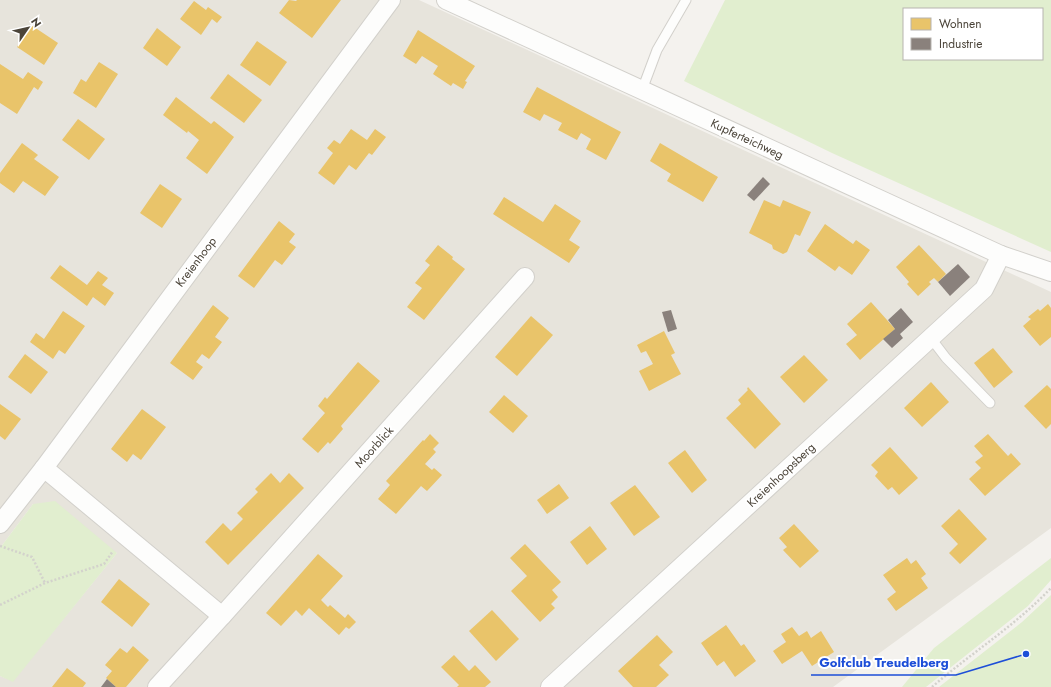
<svg xmlns="http://www.w3.org/2000/svg" width="1051" height="687" viewBox="0 0 1051 687" font-family="Jost,sans-serif">
<rect width="100%" height="100%" fill="#f4f2ee"/>
<path fill="#e7e4dc" d="M0,0H419L1051,292V528L833,687H0V676L13,681L117,553L33,504L0,548Z"/>
<g fill="#e1eecf" fill-rule="evenodd">
<path d="M725,0H1051V252L832,153L684,81ZM904,9H1042V59H904Z"/>
<path d="M55,501L117,553L13,682L0,676V548L33,504Z"/>
<path d="M1051,558V580L1028,606L926,687H902L934,648Z"/>
<path d="M1051,595V687H939L1022,622Z"/>
</g>
<g fill="#e9c46a">
<path d="M289,0L296,1L297,0H341L312,38L279,13Z"/>
<path d="M194,1L206,10L208,7L222,17L217,23L212,19L201,35L180,19Z"/>
<path d="M31,25L58,43L44,65L17,47Z"/>
<path d="M157,28L181,47L167,66L143,48Z"/>
<path d="M418,30L475,66L465,81L467,82L463,89L453,83L451,86L433,74L438,66L422,56L416,64L403,56Z"/>
<path d="M257,41L287,62L270,86L240,65Z"/>
<path d="M99,62L118,74L96,108L73,93L81,79L86,82Z"/>
<path d="M0,64L23,79L28,72L43,82L38,90L34,87L17,114L0,103Z"/>
<path d="M228,74L262,100L244,123L210,98Z"/>
<path d="M537,87L621,132L606,160L586,149L591,139L581,133L577,140L558,130L562,123L544,114L540,121L523,112Z"/>
<path d="M176,97L211,124L214,121L234,137L207,174L186,158L199,140L188,131L187,133L163,115Z"/>
<path d="M78,119L105,139L89,160L62,140Z"/>
<path d="M351,129L367,140L375,129L386,137L372,155L369,153L356,170L349,165L334,185L318,173L333,153L327,148L334,140L340,144Z"/>
<path d="M22,143L38,155L34,159L59,177L45,196L23,181L14,193L0,183V173Z"/>
<path d="M660,143L718,177L703,202L667,181L671,174L650,161Z"/>
<path d="M160,184L182,199L162,228L140,213Z"/>
<path d="M504,197L543,222L555,204L581,221L569,240L580,247L569,263L493,214Z"/>
<path d="M764,200L780,207L783,200L811,212L800,236L795,234L787,252L783,254L773,249L772,245L749,233Z"/>
<path d="M279,221L295,234L289,242L296,247L282,265L275,260L254,288L238,276Z"/>
<path d="M825,224L853,244L856,240L870,250L852,275L839,266L835,271L807,251Z"/>
<path d="M438,245L453,257L452,259L465,269L424,320L407,307L422,288L415,283L430,265L425,261Z"/>
<path d="M919,245L946,274L938,282L934,278L929,282L931,284L918,296L907,284L909,282L896,267Z"/>
<path d="M60,265L87,285L98,271L108,278L102,285L114,293L105,306L93,297L87,306L50,278Z"/>
<path d="M871,302L895,329L860,360L846,344L857,335L847,324Z"/>
<path d="M1048,304L1051,308V337L1040,346L1023,326L1031,319L1028,317L1038,309L1040,311Z"/>
<path d="M213,305L229,318L215,337L222,342L209,359L202,354L196,362L203,367L193,380L170,363Z"/>
<path d="M63,311L85,326L65,354L59,350L53,359L30,342L36,333L44,339Z"/>
<path d="M531,316L553,335L517,376L495,357Z"/>
<path d="M664,331L675,353L671,355L681,374L649,391L639,371L653,364L646,351L641,353L637,345Z"/>
<path d="M993,348L1013,372L994,388L974,363Z"/>
<path d="M25,354L48,372L31,394L8,377Z"/>
<path d="M804,355L828,380L804,403L780,377Z"/>
<path d="M358,362L380,381L341,426L343,429L330,444L328,442L318,453L302,439L325,413L318,406L325,397L327,399Z"/>
<path d="M931,382L949,402L922,427L904,408Z"/>
<path d="M1047,385L1051,389V424L1046,429L1024,406Z"/>
<path d="M748,387L781,424L755,449L726,418L741,404L738,400L748,390L747,389Z"/>
<path d="M504,395L528,416L513,433L489,412Z"/>
<path d="M0,404L21,419L5,440L0,436Z"/>
<path d="M142,409L166,427L141,460L133,454L127,462L111,449Z"/>
<path d="M430,434L439,443L433,449L436,452L425,464L432,470L434,468L442,475L427,491L421,486L396,514L378,499L390,485L386,481L423,440L424,441Z"/>
<path d="M988,434L1008,456L1011,453L1021,464L985,496L969,479L981,468L975,462L983,456L974,446Z"/>
<path d="M890,447L918,478L899,495L892,487L888,490L875,476L878,472L871,465Z"/>
<path d="M685,450L707,480L692,493L668,463Z"/>
<path d="M271,473L280,483L289,473L304,488L228,565L205,542L223,523L231,531L243,519L237,513L258,492L255,489Z"/>
<path d="M559,484L569,498L547,514L537,500Z"/>
<path d="M635,485L660,517L634,536L610,503Z"/>
<path d="M959,509L987,539L960,564L949,553L958,544L941,526Z"/>
<path d="M794,524L819,551L800,568L783,550L787,547L779,538Z"/>
<path d="M590,526L607,549L587,565L570,542Z"/>
<path d="M525,544L561,582L552,590L558,597L551,604L555,608L540,622L511,591L527,576L510,558Z"/>
<path d="M318,554L343,576L321,600L328,607L330,605L345,618L348,614L356,622L349,629L346,627L339,635L309,608L302,616L296,610L281,626L266,613Z"/>
<path d="M907,558L911,564L916,560L926,574L921,578L928,588L896,611L887,599L896,592L883,575Z"/>
<path d="M119,579L150,604L132,627L101,602Z"/>
<path d="M492,610L519,639L496,661L469,631Z"/>
<path d="M726,625L741,646L744,644L756,661L735,677L724,661L717,666L701,643Z"/>
<path d="M792,627L799,636L807,631L811,638L821,631L834,652L812,666L802,651L782,664L773,651L786,642L781,634Z"/>
<path d="M657,635L673,652L659,665L669,675L656,687H633L618,671Z"/>
<path d="M133,646L149,660L126,687H116L106,678L112,671L105,665L120,648L127,653Z"/>
<path d="M454,655L469,671L475,665L491,682L485,687H457L459,685L441,667Z"/>
<path d="M67,668L86,683L83,687H52Z"/>
</g>
<g fill="#8a817c">
<path d="M763,177L770,184L754,201L747,195Z"/>
<path d="M958,264L970,277L950,296L938,282Z"/>
<path d="M901,308L913,322L900,334L903,338L892,348L883,339L895,329L888,320Z"/>
<path d="M671,310L677,329L668,332L662,312Z"/>
<path d="M107,679L116,687H101Z"/>
</g>
<g fill="none" stroke-linecap="round" stroke-linejoin="round">
<g stroke="#d2d0cb" stroke-width="11">
<g id="service">
<path d="M642,90L657,50L686,0"/>
<path d="M930,337L946,358L990,403"/>
</g>
</g>
<g stroke="#d2d0cb" stroke-width="20">
<g id="minor">
<path d="M446,0L1001,255L1051,272"/>
<path d="M44,468L222,616L525,277"/>
<path d="M0,524L44,468L391,0"/>
<path d="M157,687L222,616"/>
<path d="M550,687L984,289L1001,255"/>
</g>
</g>
<g stroke="#d3d2cc" stroke-width="2.5" stroke-dasharray="2 2" stroke-linecap="butt">
<path d="M0,546L32,557L45,583"/>
<path d="M0,605L45,583L104,564L113,551"/>
<path d="M932,687C971,653 1015,626 1051,588"/>
</g>
<use href="#service" stroke="#fdfdfc" stroke-width="9"/>
<use href="#minor" stroke="#fdfdfc" stroke-width="18"/>
</g>
<g text-anchor="middle" stroke-width="4" stroke-linejoin="round" paint-order="stroke">
<g font-size="12" fill="#4b4439" stroke="#fff">
<text transform="translate(747 139) rotate(25)" y="4">Kupferteichweg</text>
<text transform="translate(196 262) rotate(-53)" y="4">Kreienhoop</text>
<text transform="translate(374 447) rotate(-48)" y="4">Moorblick</text>
<text transform="translate(781 475) rotate(-43)" y="4">Kreienhoopsberg</text>
</g>
</g>
<path fill="none" stroke="#1d4ed8" stroke-width="1.5" d="M1026 654L956 675H811"/>
<circle fill="#1d4ed8" stroke="#fff" stroke-width="1.5" cx="1026" cy="654" r="4"/>
<g font-size="13" text-anchor="middle" font-weight="bold" fill="#1d4ed8" stroke="#fff" stroke-width="4" stroke-linejoin="round" paint-order="stroke">
<text x="884" y="667">Golfclub Treudelberg</text>
</g>
<rect x="903" y="8" width="140" height="52" fill="#ffffff" stroke="#b7b4b0"/>
<rect x="911" y="18" width="20" height="12" fill="#e9c46a" stroke="#b7b4b0"/>
<text x="939" y="28" font-size="12" fill="#4b4439">Wohnen</text>
<rect x="911" y="38" width="20" height="12" fill="#8a817c" stroke="#b7b4b0"/>
<text x="939" y="48" font-size="12" fill="#4b4439">Industrie</text>
<g transform="translate(28 28) rotate(56)" stroke="#ffffff" stroke-width="3" paint-order="stroke">
<path d="M0-3L7 15L0 10L-7 15Z" fill="#4b4439"/>
<text y="-6" font-size="11" font-weight="bold" text-anchor="middle" fill="#4b4439">N</text>
</g>
</svg>
